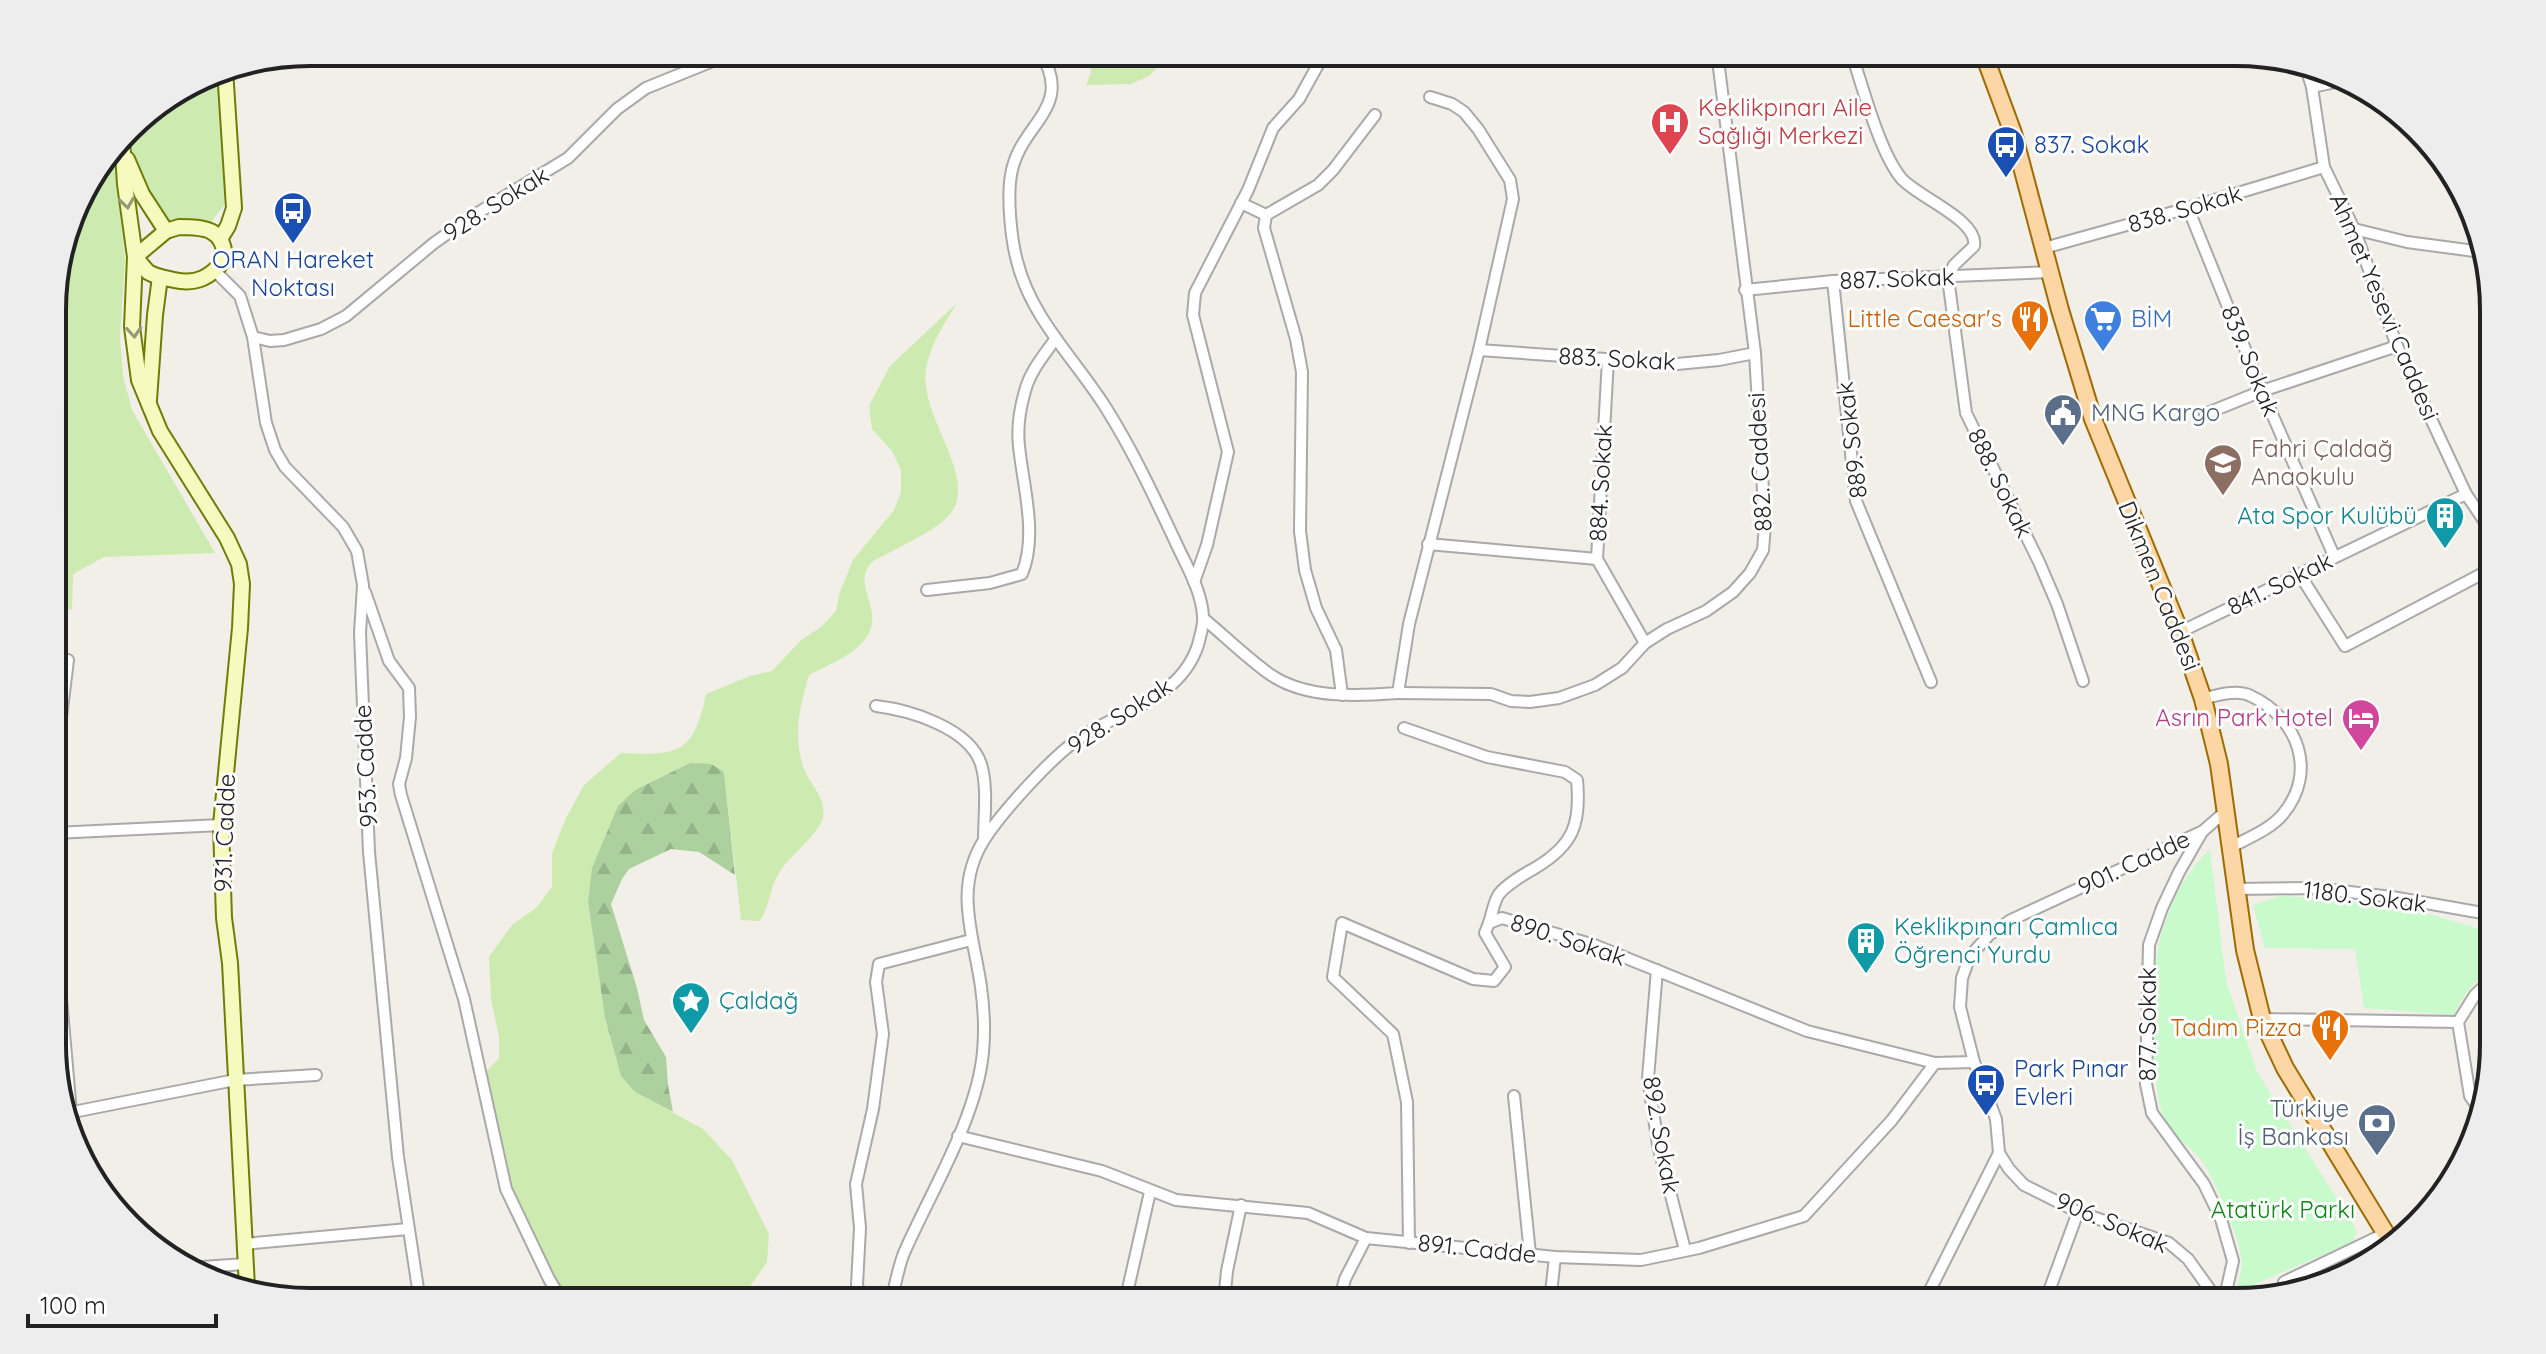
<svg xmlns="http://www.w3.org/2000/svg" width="2546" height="1354" viewBox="0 0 2546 1354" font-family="Quicksand,sans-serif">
<defs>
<pattern id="forest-firs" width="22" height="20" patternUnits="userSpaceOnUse" patternTransform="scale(2)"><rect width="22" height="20" fill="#add19e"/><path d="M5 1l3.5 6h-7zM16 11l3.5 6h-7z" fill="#95b388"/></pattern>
</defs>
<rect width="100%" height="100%" fill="#f2efe9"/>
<g fill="#cdebb0">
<path d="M1089,52H1172L1149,76L1131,84L1086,85L1091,73Z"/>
<path d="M225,69L228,196L224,205L206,229L166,231L122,139L140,116L212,72Z"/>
<path d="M114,150L125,260L120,336L123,376L132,410L215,553L104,557L73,574L72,609L60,612L53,650V293L79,196Z"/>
<path d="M957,303C944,324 930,345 926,369C919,415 975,473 953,510C942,528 906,543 887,554C883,556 874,560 871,563C850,588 890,613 862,643C849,657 826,666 809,675C800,706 793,734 803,766C808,783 827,797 823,817C819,834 791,855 781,870C770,885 770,906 760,921L741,920L724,772L690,763L635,790L618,806L588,902L605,1018L621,1076L635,1092L703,1129L732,1160L769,1234L767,1262L739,1302H563L506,1189L482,1076L499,1058V1037L491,999L489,957L512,925L536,908L552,887V853L566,818L584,785L621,753C679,756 694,753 706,694L750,676L772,671L801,640L821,627L836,611L840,592L853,560L894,510L901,492V470L892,451L872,429L869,406L890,366Z"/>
</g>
<path fill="url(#forest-firs)" d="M690,763L711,764L724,772L735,875L699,852L671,849L629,869L622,879L611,904L637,988L644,1020L666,1057L668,1085L673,1112L635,1092L621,1076L605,1018L588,902L592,868L618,806L635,790Z"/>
<g fill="#c8facc">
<path d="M2210,849L2226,981L2257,1072L2357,1231L2353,1242L2236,1292C2238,1283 2242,1271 2242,1262C2241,1242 2216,1183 2205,1165C2195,1149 2173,1137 2165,1120C2156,1100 2156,1075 2154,1053C2148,981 2155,902 2210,849Z"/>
<path d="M2280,896L2334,899L2422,912L2494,933V968C2476,979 2462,995 2454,1015L2364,1008L2355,949L2265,948L2253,905Z"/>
</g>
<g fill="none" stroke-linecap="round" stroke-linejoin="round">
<g stroke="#a9a9a9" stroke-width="14">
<g id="minor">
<path d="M1851,52C1863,87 1879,151 1901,178C1917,197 1979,220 1974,246L1954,265L1948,278L1966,413L2039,562L2057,604L2083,681"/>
<path d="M1988,62L2015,52"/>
<path d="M2306,68L2312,87L2324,167L2354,229L2397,346L2466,494L2493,534"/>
<path d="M2312,87L2350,79"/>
<path d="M1241,203L1266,215"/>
<path d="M2188,208L2262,391L2334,556"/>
<path d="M2354,229L2407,242L2482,252"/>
<path d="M2044,248L2188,208L2324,167"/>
<path d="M215,271L240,296L253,337L266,423L275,450L285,467L343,527L357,551L363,585L360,633L369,852L398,1157L420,1302"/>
<path d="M1833,281L1856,501L1931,682"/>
<path d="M1745,290L1833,281L2050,272"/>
<path d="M253,337L270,341L284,340L321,329L346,316L434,243L471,217L568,158L617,109L646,88L735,52"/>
<path d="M1479,350L1677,364L1719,360L1755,353"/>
<path d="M1608,359L1597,559L1645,643"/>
<path d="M2205,414L2262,391L2397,346"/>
<path d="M1428,544L1597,559"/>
<path d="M2300,575L2345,646L2493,568"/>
<path d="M1194,582L1207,545L1228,452L1193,315L1195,293L1248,190L1273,128L1299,99L1325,52"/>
<path d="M927,590L990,583L1022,574C1038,534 1023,487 1019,446C1017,428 1020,408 1025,391C1030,371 1045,354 1056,338"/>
<path d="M365,592L389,661L409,688L410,717L406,758L399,784L401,795L464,999L506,1189L549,1279L563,1302"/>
<path d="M1204,619C1226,637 1248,659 1271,675C1307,699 1357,696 1398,693L1409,624L1479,350L1513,199L1510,180L1478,129L1464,112L1452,104L1430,97"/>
<path d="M2180,632L2466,494"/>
<path d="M53,661L68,660L54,775"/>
<path d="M1398,693L1491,694L1511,701L1530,702L1559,698L1595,685L1622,668L1645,643L1667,629L1706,611L1733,592L1750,573L1763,550L1765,525L1755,353L1717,52"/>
<path d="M1342,695L1336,650L1316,608L1305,570L1300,531L1302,372L1296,339L1264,228L1266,215L1318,185L1333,170L1375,115"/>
<path d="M2203,699C2217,695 2237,689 2251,696C2298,718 2318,772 2283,814C2271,829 2248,838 2231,847"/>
<path d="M876,706C910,710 969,728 981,764C988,787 984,816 984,839"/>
<path d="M1404,728L1487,757L1565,772L1577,780C1581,823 1574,845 1535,868C1523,875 1508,883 1499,894C1494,901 1492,914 1489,923"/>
<path d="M2202,832L2179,872L2162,908L2149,945L2146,1084L2152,1113L2204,1184L2221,1219L2233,1261L2224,1301"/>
<path d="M54,833L221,825"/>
<path d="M2236,889L2316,888L2392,897L2494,915"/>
<path d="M54,919L71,1112L77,1138"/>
<path d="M1657,970L1648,1078L1658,1145L1685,1250"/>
<path d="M2262,1019L2458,1022"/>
<path d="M1514,1096L1530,1254"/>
<path d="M2479,1109L2470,1096L2458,1022L2475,995L2494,977"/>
<path d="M68,1113L235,1080L316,1075"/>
<path d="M958,1136L1102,1171L1176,1200L1308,1213L1366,1238L1555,1257L1641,1260L1699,1248L1804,1216L1892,1120L1935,1063"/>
<path d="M1409,1243L1407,1102L1393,1034L1333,977L1342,923L1473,979L1494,981L1505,967L1485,933L1489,923L1502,918L1594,945L1807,1031L1935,1063L1974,1062"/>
<path d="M244,1244L408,1229"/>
<path d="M188,1268L245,1264"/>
<path d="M2284,1282L2386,1233"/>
<path d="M2203,1301L2206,1285"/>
<path d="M2218,1301L2188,1259L2169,1243L2078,1212L2024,1185L2009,1169L1999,1153L1996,1119L1974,1062L1960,1007L1962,978L1970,956L1989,935L2011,920L2203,831L2226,811"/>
<path d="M862,1302L857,1285L860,1228L856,1184L873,1109L883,1034L876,982L879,964L971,940"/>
<path d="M891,1302C895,1286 898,1268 904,1253C930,1193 977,1118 983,1052C985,1031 984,1009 981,987C974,936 953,889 984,840C1001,813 1051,758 1077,740C1120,710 1180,700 1198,645C1200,636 1204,625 1203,617C1202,591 1186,565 1176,543C1154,496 1133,451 1106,408C1075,359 1031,318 1017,261C1011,239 1007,198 1011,175C1019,123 1076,109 1040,52"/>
<path d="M1125,1302L1150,1192"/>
<path d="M1224,1302L1227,1271L1241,1205"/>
<path d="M1339,1302L1345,1279L1366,1238"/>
<path d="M1550,1302L1555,1257"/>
<path d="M1924,1302L1999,1153"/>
<path d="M2045,1302L2078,1212"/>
</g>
</g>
<g stroke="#707d05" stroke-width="18">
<g id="secondary">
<path d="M122,139L125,184L135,257L132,327L139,380L160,431L227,538L239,564L242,584L240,628L221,825L224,918L230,963L247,1287"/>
<path d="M127,159L142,194L166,231"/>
<path d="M179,227C204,227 224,228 225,259C211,277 197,285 174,280C165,278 156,277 148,272C144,268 139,261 135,257L166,231Z"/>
<path d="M220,239L228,226L234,208L225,69"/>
<path d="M149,400L155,315L160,277"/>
</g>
</g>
<g stroke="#a06b00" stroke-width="20">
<path id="primary" d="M1983,52L2013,133L2060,310L2093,419L2180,632L2203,699L2219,764L2245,950L2262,1019L2285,1068L2392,1244"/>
</g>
<use href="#minor" stroke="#fff" stroke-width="10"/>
<use href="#secondary" stroke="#f7fabf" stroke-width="14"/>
<use href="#primary" stroke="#fcd6a4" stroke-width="16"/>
</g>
<defs><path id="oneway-chevron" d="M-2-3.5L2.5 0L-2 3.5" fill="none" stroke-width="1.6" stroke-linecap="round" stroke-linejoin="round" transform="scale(2)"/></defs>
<g stroke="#979978">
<use href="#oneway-chevron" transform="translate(127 203) rotate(82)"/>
<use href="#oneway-chevron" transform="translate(134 332) rotate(86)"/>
</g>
<defs>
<g id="hospital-pin" transform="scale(2)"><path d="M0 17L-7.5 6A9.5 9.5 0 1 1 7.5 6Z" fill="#e0444e" stroke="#fff"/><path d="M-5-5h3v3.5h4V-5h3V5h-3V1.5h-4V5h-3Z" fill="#fff"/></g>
<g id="bus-pin" transform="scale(2)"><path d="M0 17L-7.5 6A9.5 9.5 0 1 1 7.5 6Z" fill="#1a4fb4" stroke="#fff"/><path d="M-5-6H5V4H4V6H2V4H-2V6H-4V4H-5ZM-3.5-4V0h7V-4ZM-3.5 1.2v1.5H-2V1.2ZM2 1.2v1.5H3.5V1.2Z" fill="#fff"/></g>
<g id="restaurant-pin" transform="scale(2)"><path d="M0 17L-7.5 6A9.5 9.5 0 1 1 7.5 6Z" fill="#e8710a" stroke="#fff"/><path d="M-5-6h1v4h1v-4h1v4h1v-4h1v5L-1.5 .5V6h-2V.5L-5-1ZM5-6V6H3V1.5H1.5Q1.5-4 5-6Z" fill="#fff"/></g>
<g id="supermarket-pin" transform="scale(2)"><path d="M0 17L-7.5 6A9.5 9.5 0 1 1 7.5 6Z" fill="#3f7fe0" stroke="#fff"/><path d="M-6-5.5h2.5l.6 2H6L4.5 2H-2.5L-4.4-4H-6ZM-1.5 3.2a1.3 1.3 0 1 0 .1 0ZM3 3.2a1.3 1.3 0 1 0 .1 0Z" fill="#fff"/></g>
<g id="civic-pin" transform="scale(2)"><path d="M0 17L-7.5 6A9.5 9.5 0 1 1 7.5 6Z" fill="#5c6f8a" stroke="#fff"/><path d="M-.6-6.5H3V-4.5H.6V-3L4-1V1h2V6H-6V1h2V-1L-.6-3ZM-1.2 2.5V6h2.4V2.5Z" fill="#fff"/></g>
<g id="school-pin" transform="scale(2)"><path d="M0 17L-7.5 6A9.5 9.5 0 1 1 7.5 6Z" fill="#8d6e63" stroke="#fff"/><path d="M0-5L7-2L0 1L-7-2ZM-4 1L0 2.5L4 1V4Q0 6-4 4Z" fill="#fff"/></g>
<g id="building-pin" transform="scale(2)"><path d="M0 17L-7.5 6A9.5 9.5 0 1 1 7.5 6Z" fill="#0f9aa8" stroke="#fff"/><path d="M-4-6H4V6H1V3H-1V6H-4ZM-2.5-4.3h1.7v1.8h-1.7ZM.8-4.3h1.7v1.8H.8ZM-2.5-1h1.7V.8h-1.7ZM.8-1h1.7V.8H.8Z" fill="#fff"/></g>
<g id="hotel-pin" transform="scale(2)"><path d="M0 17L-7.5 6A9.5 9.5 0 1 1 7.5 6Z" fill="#d1479c" stroke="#fff"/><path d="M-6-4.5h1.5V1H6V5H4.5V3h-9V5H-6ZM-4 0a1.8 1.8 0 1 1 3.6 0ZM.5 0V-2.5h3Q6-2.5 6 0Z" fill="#fff"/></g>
<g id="sight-pin" transform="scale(2)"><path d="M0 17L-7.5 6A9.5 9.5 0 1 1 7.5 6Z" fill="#0f9aa8" stroke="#fff"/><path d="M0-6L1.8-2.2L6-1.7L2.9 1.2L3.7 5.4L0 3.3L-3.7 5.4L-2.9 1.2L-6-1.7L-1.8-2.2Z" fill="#fff"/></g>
<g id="bank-pin" transform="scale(2)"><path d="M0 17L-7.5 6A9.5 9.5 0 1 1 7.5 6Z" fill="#5c6f8a" stroke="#fff"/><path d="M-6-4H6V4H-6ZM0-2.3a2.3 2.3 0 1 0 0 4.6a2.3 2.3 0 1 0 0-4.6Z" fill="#fff"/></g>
</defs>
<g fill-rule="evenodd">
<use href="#hospital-pin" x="1670" y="122"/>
<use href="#bus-pin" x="2006" y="145"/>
<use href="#bus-pin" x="293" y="211"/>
<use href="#restaurant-pin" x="2030" y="319"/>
<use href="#supermarket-pin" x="2103" y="319"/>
<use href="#civic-pin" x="2063" y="413"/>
<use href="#school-pin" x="2223" y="463"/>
<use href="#building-pin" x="2445" y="516"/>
<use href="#hotel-pin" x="2361" y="718"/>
<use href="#building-pin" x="1866" y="941"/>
<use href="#sight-pin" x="691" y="1001"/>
<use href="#restaurant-pin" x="2330" y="1028"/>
<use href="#bus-pin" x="1986" y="1083"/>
<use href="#bank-pin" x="2377" y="1123"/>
</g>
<g text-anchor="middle" stroke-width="6" stroke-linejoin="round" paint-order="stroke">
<g font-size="24" fill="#be3a42" stroke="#fff" text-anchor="start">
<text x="1698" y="116">Keklikpınarı Aile<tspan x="1698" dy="28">Sağlığı Merkezi</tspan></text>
</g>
<g font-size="24" fill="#164399" stroke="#fff" text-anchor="start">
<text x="2034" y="153">837. Sokak</text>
<text x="293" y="268" text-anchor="middle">ORAN Hareket<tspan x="293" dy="28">Noktası</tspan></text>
<text x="2014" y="1077">Park Pınar<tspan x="2014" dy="28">Evleri</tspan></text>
</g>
<g font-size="24" fill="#222" stroke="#fff">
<text transform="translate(496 204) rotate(-32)" y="8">928. Sokak</text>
<text transform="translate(2185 209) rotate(-16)" y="8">838. Sokak</text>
<text transform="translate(1897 279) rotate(-2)" y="8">887. Sokak</text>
<text transform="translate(2384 307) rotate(67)" y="8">Ahmet Yesevi Caddesi</text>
<text transform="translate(1617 359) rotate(3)" y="8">883. Sokak</text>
<text transform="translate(2250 361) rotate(68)" y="8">839. Sokak</text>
<text transform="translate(1852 440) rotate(-97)" y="8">889. Sokak</text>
<text transform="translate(1760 462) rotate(-93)" y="8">882. Caddesi</text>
<text transform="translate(1601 483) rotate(-87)" y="8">884. Sokak</text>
<text transform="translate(2000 483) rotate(64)" y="8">888. Sokak</text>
<text transform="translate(2280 584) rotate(-26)" y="8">841. Sokak</text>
<text transform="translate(2159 586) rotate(68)" y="8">Dikmen Caddesi</text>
<text transform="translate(1120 716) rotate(-33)" y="8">928. Sokak</text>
<text transform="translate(366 766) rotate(-93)" y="8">953. Cadde</text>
<text transform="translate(225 833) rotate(-88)" y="8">931. Cadde</text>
<text transform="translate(2134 863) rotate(-25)" y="8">901. Cadde</text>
<text transform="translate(2365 897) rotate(7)" y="8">1180. Sokak</text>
<text transform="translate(1568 940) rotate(18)" y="8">890. Sokak</text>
<text transform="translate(2148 1024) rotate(-90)" y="8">877. Sokak</text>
<text transform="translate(1661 1135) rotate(80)" y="8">892. Sokak</text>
<text transform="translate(2112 1223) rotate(23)" y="8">906. Sokak</text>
<text transform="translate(1477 1249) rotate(6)" y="8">891. Cadde</text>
</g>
<g font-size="24" fill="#c56008" stroke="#fff" text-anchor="end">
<text x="2002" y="327">Little Caesar's</text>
<text x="2302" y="1036">Tadım Pizza</text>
</g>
<g font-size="24" fill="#366cbe" stroke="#fff" text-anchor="start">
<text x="2131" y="327">BİM</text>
</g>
<g font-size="24" fill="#4e5e75" stroke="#fff" text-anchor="start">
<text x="2091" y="421">MNG Kargo</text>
<text x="2349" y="1117" text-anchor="end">Türkiye<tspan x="2349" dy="28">İş Bankası</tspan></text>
</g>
<g font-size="24" fill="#785e54" stroke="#fff" text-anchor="start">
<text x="2251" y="457">Fahri Çaldağ<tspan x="2251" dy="28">Anaokulu</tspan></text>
</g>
<g font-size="24" fill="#0d838f" stroke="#fff" text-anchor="start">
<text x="2417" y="524" text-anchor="end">Ata Spor Kulübü</text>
<text x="1894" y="935">Keklikpınarı Çamlıca<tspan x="1894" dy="28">Öğrenci Yurdu</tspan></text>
<text x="719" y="1009">Çaldağ</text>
</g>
<g font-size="24" fill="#b23c85" stroke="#fff" text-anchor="end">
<text x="2333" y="726">Asrın Park Hotel</text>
</g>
<g font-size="24" fill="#0c8416" stroke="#fff">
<text x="2283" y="1218">Atatürk Parkı</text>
</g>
</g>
<path d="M0 0H2546V1354H0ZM310 66H2236A244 244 0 0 1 2480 310V1044A244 244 0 0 1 2236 1288H310A244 244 0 0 1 66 1044V310A244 244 0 0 1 310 66Z" fill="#ededed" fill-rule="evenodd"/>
<path fill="none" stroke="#222" stroke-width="4" d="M310 66H2236A244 244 0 0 1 2480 310V1044A244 244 0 0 1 2236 1288H310A244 244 0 0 1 66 1044V310A244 244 0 0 1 310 66Z"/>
<path d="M28 1314v12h188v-12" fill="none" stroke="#222222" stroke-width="4"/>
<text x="40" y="1314" font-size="24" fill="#222222" stroke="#ffffff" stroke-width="6" paint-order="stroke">100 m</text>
</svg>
